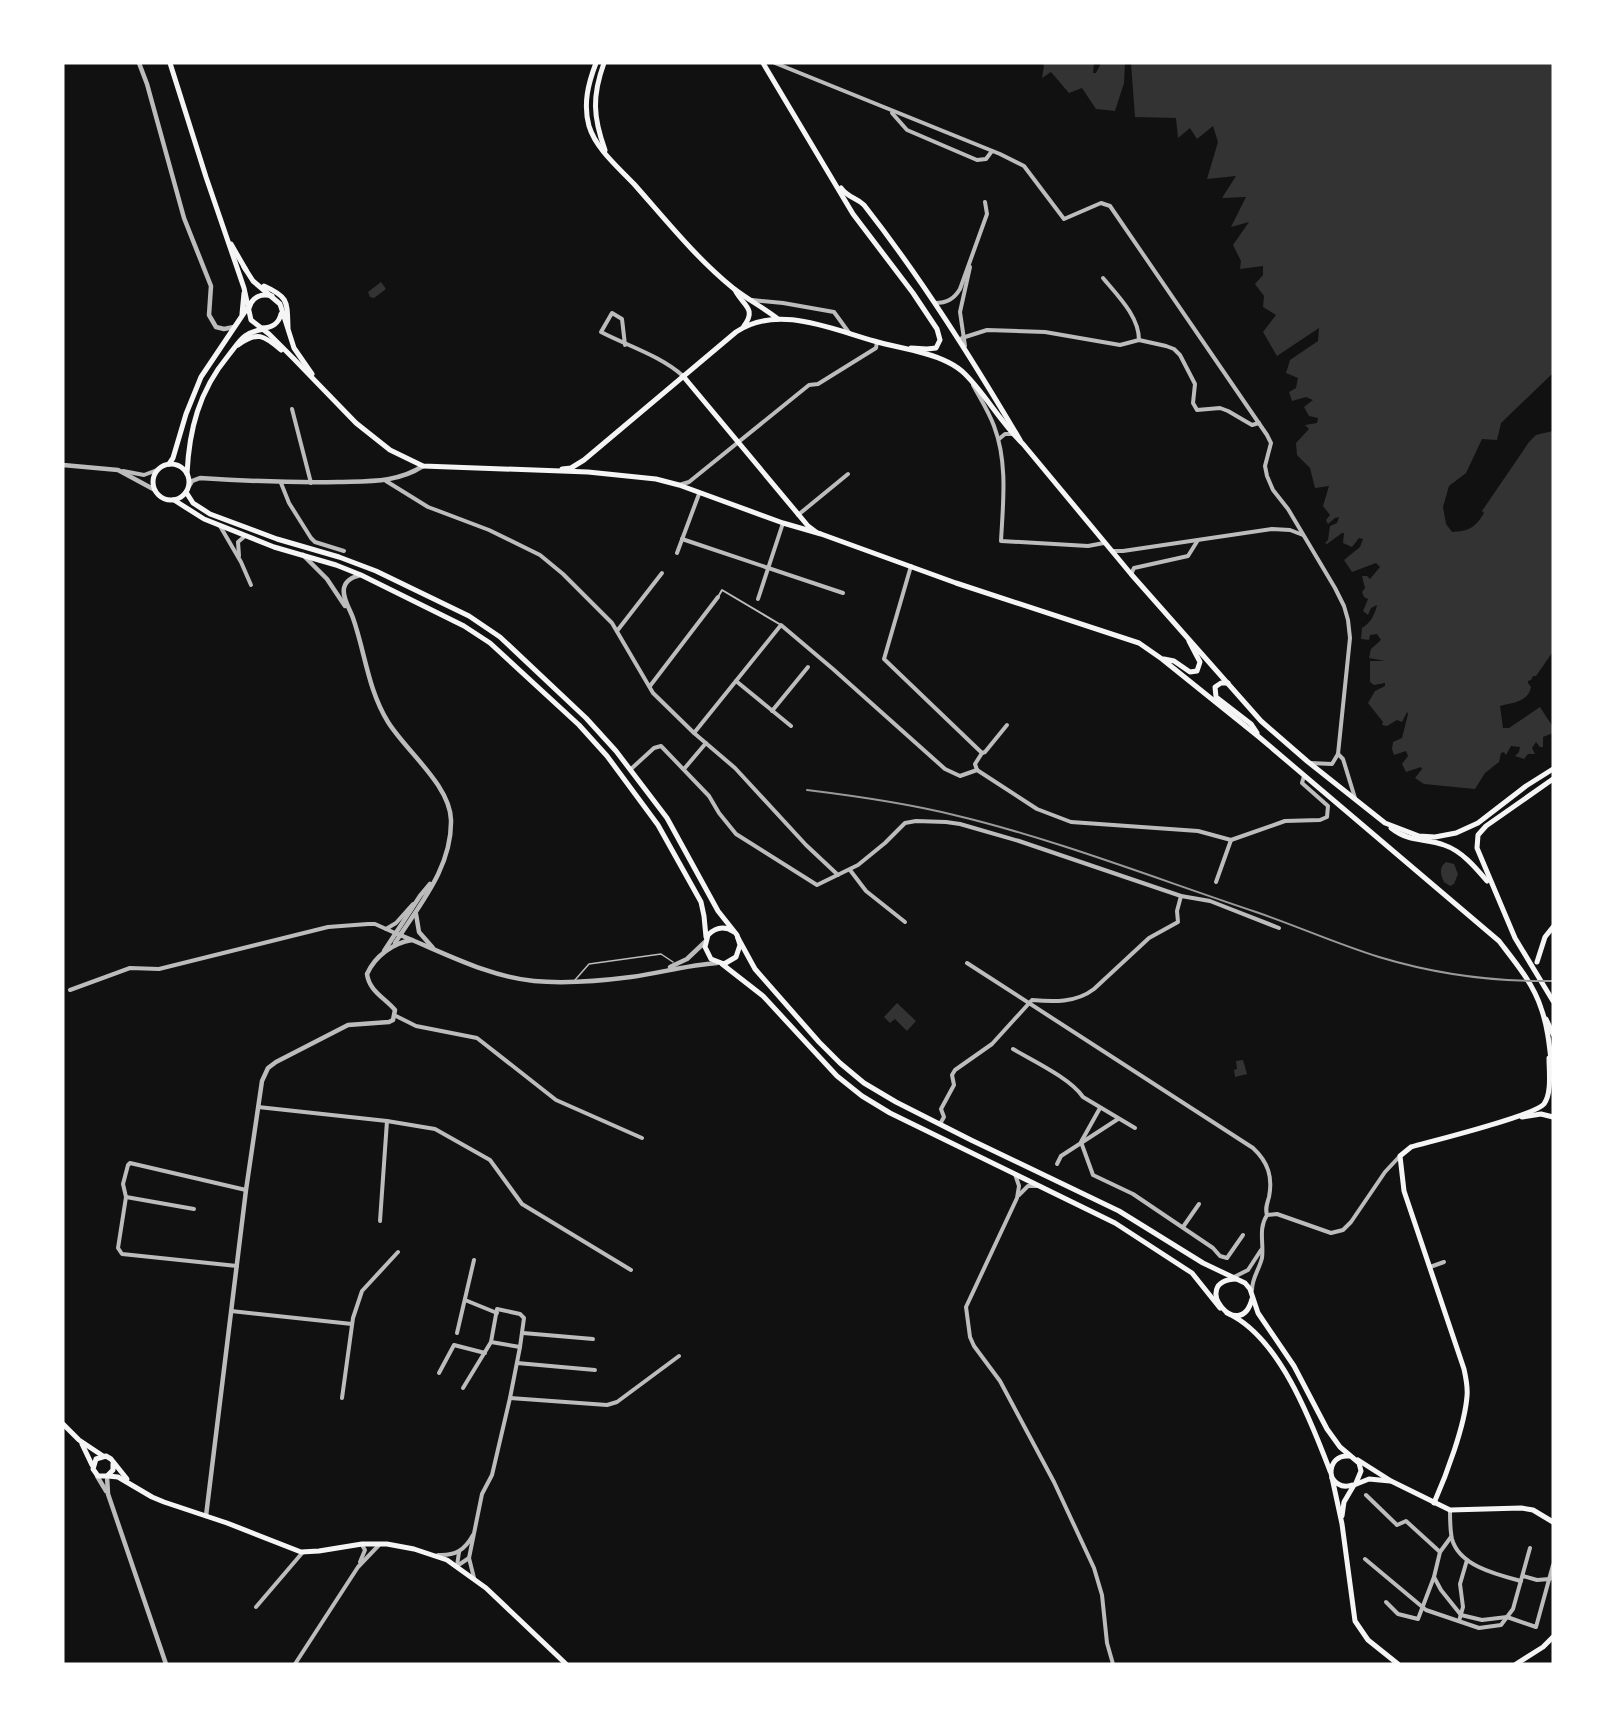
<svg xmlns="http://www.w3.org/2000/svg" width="1616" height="1727" viewBox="0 0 1616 1727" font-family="'IBM Plex Sans',sans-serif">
<rect width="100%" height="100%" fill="#111"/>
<g fill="#333">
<path d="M1042,63H1094L1093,73H1096L1101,63H1125L1124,83L1115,111L1096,109L1082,88L1069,93L1051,72L1042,78L1044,66Z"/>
<path d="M1131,63H1553V373L1501,423L1497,440L1482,439L1466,473L1449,486L1443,507L1446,524L1452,532C1469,531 1475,528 1484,513L1482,511L1529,442L1536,435L1553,431V649L1552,653L1536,676H1533L1531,680L1528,681V683L1531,687C1528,702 1513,703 1500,706L1503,728H1509L1540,707L1553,727V733L1543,737V747H1540L1536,742L1532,748L1535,754H1528L1524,759L1515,756L1519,752L1520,747L1511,746L1506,755L1504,752L1501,753L1499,762L1485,773L1475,789L1424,784L1415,778L1422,769L1421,767L1406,772L1402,764L1408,756L1406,751L1394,755L1392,749L1393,742L1402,738L1408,714L1407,712L1402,722L1397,720L1387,726L1382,725L1383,722L1368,703L1375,691L1385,686V683L1374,685L1370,682V661H1385L1369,658L1371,649L1381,640L1377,634L1370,635L1369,640L1361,639L1362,628C1370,623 1375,615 1377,605L1371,608L1368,615L1363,611L1368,599L1364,597L1362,592L1365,588L1362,576H1367L1370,579L1380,567L1376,563L1352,572L1344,560L1360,547L1363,539L1359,538L1352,547L1343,543L1344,533H1342L1327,544L1325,543L1328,540L1330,526L1337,523L1339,517L1335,518L1328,524L1326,520L1330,515L1323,506L1329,486L1315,488L1310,468L1297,455L1296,443L1309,429L1305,425L1317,423L1318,418L1309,416L1304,407L1313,400L1306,397L1292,401L1289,392L1296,388L1298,378L1286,373L1290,360L1318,341L1319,328L1277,356L1263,332L1276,315L1263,307L1264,296L1255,284L1263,275V266L1240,269L1241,261L1233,245L1249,222L1231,227L1246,197L1222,198L1236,176L1207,179L1218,142L1213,126L1197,139L1190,128L1178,138L1176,118L1135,117Z"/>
<path d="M381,282L386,289L374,298L370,297L368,292Z"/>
<path d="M1446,862L1454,864L1458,874L1454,884L1450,886L1444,882C1440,874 1439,867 1446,862Z"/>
<path d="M897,1003L916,1021L907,1031L895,1019L890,1023L884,1017Z"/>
<path d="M1243,1060L1247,1074L1235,1077L1234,1070L1237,1069L1236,1061Z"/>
</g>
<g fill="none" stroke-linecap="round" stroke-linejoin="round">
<path stroke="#bcbcbc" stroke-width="1.5" d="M575,980L589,964L661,954L673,962"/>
<path stroke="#bcbcbc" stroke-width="2" d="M718,597L722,590L781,625"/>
<g stroke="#bcbcbc" stroke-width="4">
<path d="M775,63L1000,154L1024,166L1064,219L1101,203L1110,206L1267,435L1271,443L1265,466L1267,476L1273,490L1288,509L1335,588L1344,606L1348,620L1350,638L1338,754L1332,764L1310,763"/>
<path d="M892,113L907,130L977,160L986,159L992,151"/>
<path d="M1103,278C1117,295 1139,316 1139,340"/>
<path d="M752,300L783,303L834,312L850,334"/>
<path d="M935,303C947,303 954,299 960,289L987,214L985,202"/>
<path d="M962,338L987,330L1045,332L1120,345L1139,340L1166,346L1174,349L1180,355L1195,384L1193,403L1197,410L1220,408L1228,411L1252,425L1259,423"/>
<path d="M625,345L622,319L612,313L601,332C628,346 661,356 683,376"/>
<path d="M965,346L960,312L970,267"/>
<path d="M973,385C980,398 989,412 994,426C1008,463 1003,503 1001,541L1088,546L1104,543"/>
<path d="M292,409L311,483"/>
<path d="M999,439L1005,434H1012"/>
<path d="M123,471L144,475L157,470"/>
<path d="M386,481L428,507L489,530L540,555L563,574L612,623L653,693L694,733L735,768L806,845L838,875"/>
<path d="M281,483L289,503L311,538L315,542L344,551"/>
<path d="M679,485L689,482L809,385L818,384L876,348L877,342"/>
<path d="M798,515L848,474"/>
<path d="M220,526L241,562L251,585"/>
<path d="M682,539L843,593"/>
<path d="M1112,551H1123L1272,529L1290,530L1303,535"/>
<path d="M677,553L699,494"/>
<path d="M239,556L238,542L245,536"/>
<path d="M911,566L884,659L982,753L985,752L1007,725"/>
<path d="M1131,574L1134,568L1188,556L1198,540"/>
<path d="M758,599L783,523"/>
<path d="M617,631L662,573"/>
<path d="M736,681L791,726"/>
<path d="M650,686L718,597"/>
<path d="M772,711L808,667"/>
<path d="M694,733L781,625L833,669L945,769L960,776L977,770"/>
<path d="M1338,754L1343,759L1355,798"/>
<path d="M631,769L654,748L661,746L709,796L719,813L736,834L817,885L858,865L885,843L905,823L916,821L946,822L960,824L1019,841L1181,896L1210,901L1279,928"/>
<path d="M684,769L706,743"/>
<path d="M977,770L1037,809L1071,822L1198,831L1231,840L1285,821L1320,820L1327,817L1328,806L1302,783L1304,776"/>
<path d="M977,770L975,764L982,753"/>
<path d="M850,870L866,891L905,922"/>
<path d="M1216,882L1231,840"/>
<path d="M386,929L396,923L413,904"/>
<path d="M967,963L1253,1148C1268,1162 1273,1177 1269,1197C1267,1204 1265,1208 1267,1215"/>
<path d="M70,990L130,968L159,969L328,927L368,924H375L395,933"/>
<path d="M396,1016L416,1026L477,1038L556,1100L642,1138"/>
<path d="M1013,1049C1033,1061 1070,1078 1083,1097L1135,1128"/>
<path d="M258,1107L387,1121L435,1129L490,1160L522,1204L631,1270"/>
<path d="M1100,1108L1081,1142L1093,1175L1133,1194L1213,1248L1220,1256L1227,1258L1243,1235"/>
<path d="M940,1124L944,1117L941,1109L954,1085L952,1075L955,1070L992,1044L1032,1000C1053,1002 1076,1003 1094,989L1149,938L1178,922L1177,911L1181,896"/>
<path d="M1057,1164L1061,1156L1118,1119"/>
<path d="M1015,1174L1019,1186L1017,1198L966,1307L970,1337L974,1346L1000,1381L1054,1482L1094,1568L1102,1595L1107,1643L1113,1664"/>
<path d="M1019,1195L1028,1186H1037"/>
<path d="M126,1197L194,1209"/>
<path d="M380,1221L387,1121"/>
<path d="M1183,1227L1199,1204"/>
<path d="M237,1266L122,1254L118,1248L126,1197L123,1184L128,1165L130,1163L246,1190"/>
<path d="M1430,1267L1444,1262"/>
<path d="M1234,1277L1248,1270L1261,1250"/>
<path d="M1252,1290C1252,1278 1259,1270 1262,1258C1264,1243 1258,1229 1267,1215L1277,1214L1331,1233L1343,1230L1351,1222L1385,1172L1399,1157"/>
<path d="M465,1300L497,1313"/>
<path d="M497,1309L520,1314L524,1318L520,1347L491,1342Z"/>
<path d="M231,1311L352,1324"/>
<path d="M457,1333L474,1260"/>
<path d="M523,1333L593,1339"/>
<path d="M517,1363L595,1370"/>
<path d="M439,1373L454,1345L485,1353"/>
<path d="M463,1388L491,1342"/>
<path d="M342,1398L353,1318L362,1291L398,1252"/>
<path d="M510,1398L607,1405L617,1402L679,1356"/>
<path d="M1366,1495L1397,1525L1406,1521L1440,1552"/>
<path d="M1450,1510C1450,1519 1450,1530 1452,1539C1459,1566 1498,1575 1521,1581"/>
<path d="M438,1555C455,1556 465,1550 473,1535"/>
<path d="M1365,1559L1426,1610L1479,1628L1501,1625L1513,1609L1530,1548"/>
<path d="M360,1562L365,1550L362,1545"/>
<path d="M457,1566L469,1558"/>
<path d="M457,1566L459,1552"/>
<path d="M1523,1576L1537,1580L1550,1579"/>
<path d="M1434,1577L1441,1590L1461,1615L1482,1620L1507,1617L1536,1627L1553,1565"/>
<path d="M474,1578L469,1558L482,1494L492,1475L510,1398L520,1347"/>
<path d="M1386,1602L1398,1614L1418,1619L1434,1577L1440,1552L1451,1537"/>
<path d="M256,1607L303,1552"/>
<path d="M1459,1621L1463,1607L1460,1584L1467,1560"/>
<path d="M295,1664L358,1567L379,1545"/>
</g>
<g stroke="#bcbcbc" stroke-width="4.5">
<path d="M139,63L147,84L184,218L211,286L209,315L216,327L224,329L234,327"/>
<path d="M63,465L118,470L155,490"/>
<path d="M189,486L192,481L200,478C247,481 291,483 338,482C368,481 397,483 423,466"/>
<path d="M303,555L327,579L345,606"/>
<path d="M361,575C354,577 346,579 344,588C342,598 350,609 353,618C365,652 368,690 388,722C406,751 450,785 451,820C452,868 419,905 395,943"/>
<path d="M416,914L419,932L433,948"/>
<path d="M395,933C441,951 485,976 534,981C566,984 600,981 631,977C660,973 688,965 717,963"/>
<path d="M384,951L420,896L430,884"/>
<path d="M670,967L687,959L706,941"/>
<path d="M97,1476L106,1491"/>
<path d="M107,1476L108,1494L166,1664"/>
<path d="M206,1516L246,1190L262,1081L268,1068L276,1062L348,1025L389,1022L393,1020L395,1010C385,998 369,991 367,974C375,956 393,943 412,940"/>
</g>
<g stroke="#f5f5f5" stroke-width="5">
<path d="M596,63C588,84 583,104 589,126C596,149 618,167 634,184C665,219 696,258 733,288C747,299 764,308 778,319"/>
<path d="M604,63C592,96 593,117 605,150"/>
<path d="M763,63L853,214L913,293L937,329L940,340L936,348L927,349L911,348"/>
<path d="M841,188C848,198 856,197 864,205C922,279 972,359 1020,440"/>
<path d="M735,290C743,306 757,308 744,326"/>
<path d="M242,314L244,293"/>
<path d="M238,345C257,331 264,335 281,350"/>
<path d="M683,376L808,526L816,532"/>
<circle cx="171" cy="482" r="18"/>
<path d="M169,464L173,458L186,414L201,377L250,304"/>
<path d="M187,474C189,430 199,391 228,356C241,340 242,333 264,329"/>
<path d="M186,492L193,503L210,514L277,539L339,557L376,571L469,616L500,637L586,718L616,751L667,818L718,911L737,935L740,945L736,957L724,964L711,959L705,947L708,935C716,927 725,926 734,932"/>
<path d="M174,500L204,519L274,547L336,565L361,575L464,626L490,643L579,725L607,756L658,825L701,902L704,916L706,937"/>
<path d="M738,938L755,969L819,1042L840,1063L864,1083L896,1102L971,1140L1119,1211L1203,1263L1245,1283L1250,1289L1258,1313L1294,1366L1327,1429L1340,1447L1359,1463L1361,1471L1356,1483"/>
<path d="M1537,962L1545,937L1553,927"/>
<path d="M722,964L763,996L837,1076L862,1096L890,1113L1115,1223L1192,1273L1220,1308"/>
<path d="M1522,1117L1541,1114L1553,1117"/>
<path d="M1236,1279C1188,1281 1240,1345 1252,1299"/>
<path d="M1227,1313C1279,1336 1311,1421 1330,1471"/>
<path d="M63,1424L79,1440L103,1456"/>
<path d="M82,1444L92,1465"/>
<path d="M1349,1456C1338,1455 1331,1462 1331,1473L1342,1524L1355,1621L1368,1640L1398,1664"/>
<path d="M1358,1460L1391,1481L1450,1510L1521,1508L1533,1510L1553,1522"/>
<path d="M113,1464V1470L107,1476H98L93,1469L96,1459L106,1456L111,1459L127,1479"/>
<path d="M108,1476L118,1477L152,1497L164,1502L227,1523L301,1552L319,1551L362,1544H387L414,1549L447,1560L486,1588L566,1664"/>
<path d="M1332,1478C1337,1485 1344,1488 1352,1485"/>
<path d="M1434,1503C1446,1476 1465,1425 1467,1396C1468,1387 1466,1378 1464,1369L1404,1191L1400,1156L1411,1147C1432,1141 1534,1116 1544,1104C1552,1093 1549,1071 1549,1058"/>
<path d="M1342,1516L1344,1502L1354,1485L1369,1479L1390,1481"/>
<path d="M1516,1664L1543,1647L1553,1637"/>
</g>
<g stroke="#f5f5f5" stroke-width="5">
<path d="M170,63L206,177L244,288L251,320L269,334L294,359L356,423L390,450L423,466L588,472L656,479L679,485L783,523L821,534L956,583L1139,643L1162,659L1259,737L1499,941C1515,962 1533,983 1541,1008C1549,1030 1550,1054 1553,1077"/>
<path d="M231,244L246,270"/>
<path d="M244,267L253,281L280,304L294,348L312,374"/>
<path d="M264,286C289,297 287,302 288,327"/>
<path d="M249,308C252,297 261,293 272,296"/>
<path d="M262,328C272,328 279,323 281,314"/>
<path d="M562,469L571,468L584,460L736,332C777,304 831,329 874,341C890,346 907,348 923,353C938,357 954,363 965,374C986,395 1001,423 1023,444L1131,574L1261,721L1307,761L1385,823L1419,836L1435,837L1456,833L1478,823L1526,786L1553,769"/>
<path d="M1164,659L1174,661L1190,672L1197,671L1200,662L1189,641"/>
<path d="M1228,683H1221L1215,687L1216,697L1251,724L1257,733"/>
<path d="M1553,779L1486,826L1478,835L1477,848L1515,938L1553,1001"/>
<path d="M1391,828C1410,843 1425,838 1444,845C1462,851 1476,868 1487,881"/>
<path d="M1546,1019L1553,1034"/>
</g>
<path stroke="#9a9a9a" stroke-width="2" d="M807,790C856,796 906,803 954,815C1055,839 1157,879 1256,912C1297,926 1337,944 1379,957C1435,974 1494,982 1553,981"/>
</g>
<rect width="1616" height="1727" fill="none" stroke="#ffffff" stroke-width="129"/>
</svg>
